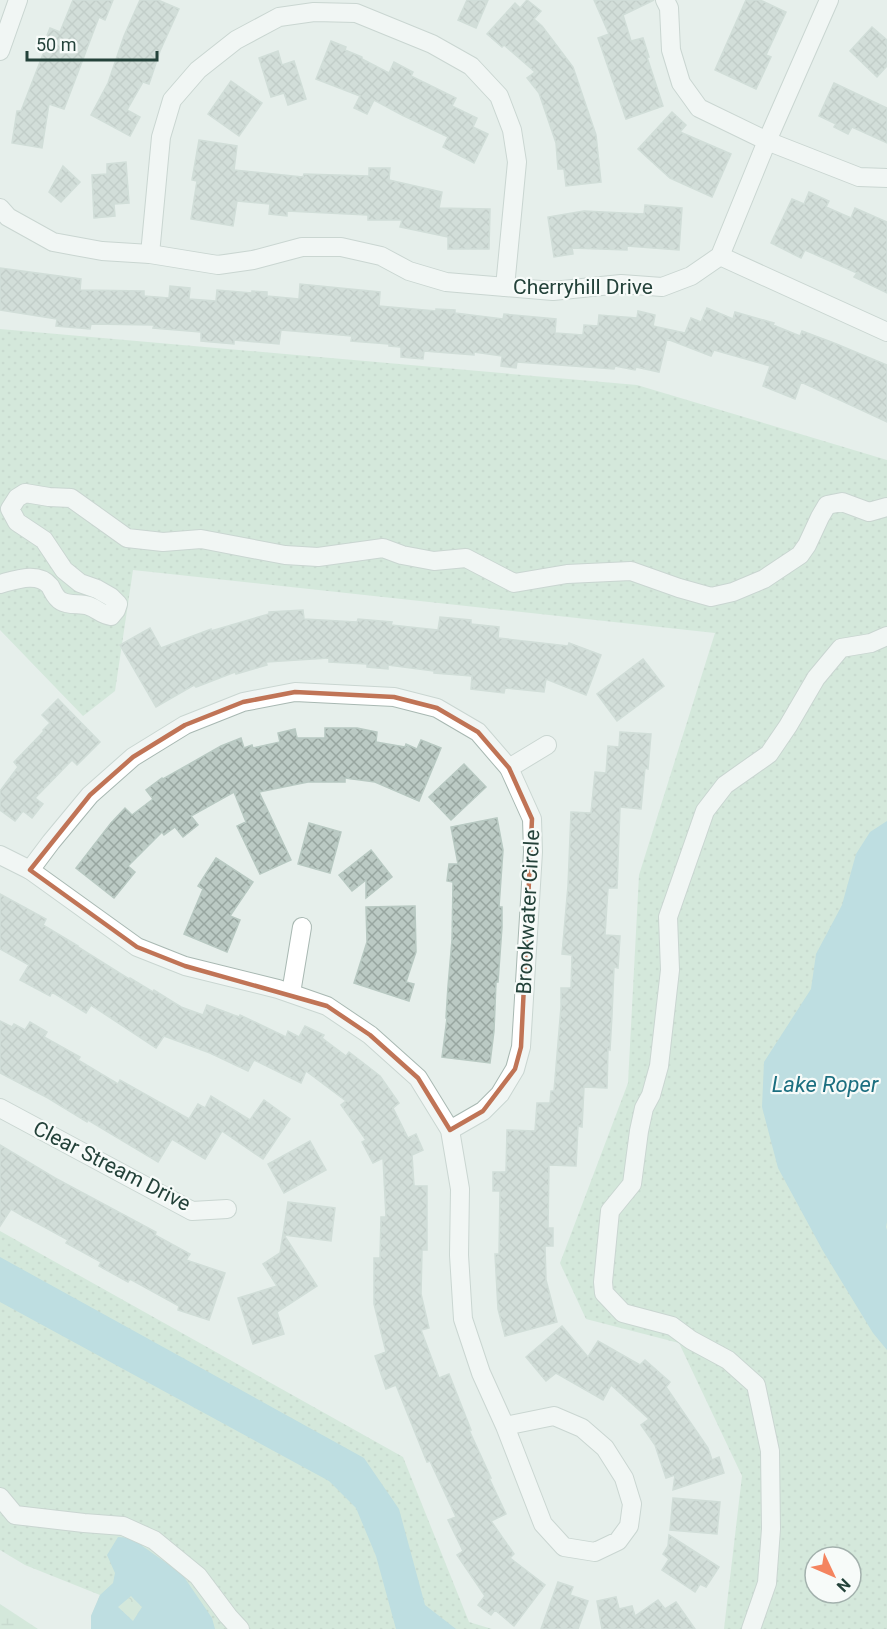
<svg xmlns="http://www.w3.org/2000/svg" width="887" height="1629" viewBox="0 0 887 1629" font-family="Roboto,sans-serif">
<defs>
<pattern id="grass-dots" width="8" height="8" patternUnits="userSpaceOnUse" patternTransform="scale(1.5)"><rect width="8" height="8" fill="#bfe0c8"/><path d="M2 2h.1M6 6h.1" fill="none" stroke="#a4c1ad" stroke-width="1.8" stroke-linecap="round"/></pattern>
<pattern id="forest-crowns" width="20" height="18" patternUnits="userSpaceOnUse" patternTransform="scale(1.5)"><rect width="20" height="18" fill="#bfe0c8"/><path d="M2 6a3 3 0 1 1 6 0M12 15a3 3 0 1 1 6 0" fill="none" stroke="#a4c1ad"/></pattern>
<pattern id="wetland-marsh" width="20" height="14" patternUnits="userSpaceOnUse" patternTransform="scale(1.5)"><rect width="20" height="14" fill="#bfe0c8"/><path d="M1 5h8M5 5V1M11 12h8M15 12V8" fill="none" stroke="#a4c1ad"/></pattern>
<pattern id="building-cross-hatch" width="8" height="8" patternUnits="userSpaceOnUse" patternTransform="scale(1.5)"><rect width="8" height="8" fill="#bbcac4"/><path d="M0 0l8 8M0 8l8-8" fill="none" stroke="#98a6a0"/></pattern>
</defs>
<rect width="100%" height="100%" fill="#e6efeb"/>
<g fill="url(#grass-dots)" fill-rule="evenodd">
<path d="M0,329L637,385L887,460V1629H724L742,1476L679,1343L586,1319L560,1263L628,1083L639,875L715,633L133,570L115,691L83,716L0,630ZM815,1557H851V1593H815Z"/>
<path d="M0,1231L403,1457L469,1622L492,1629H91V1616L100,1595L25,1565L0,1550Z"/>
</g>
<path fill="url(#forest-crowns)" d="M131,1596L142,1607L133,1621L118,1607Z"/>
<path fill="url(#wetland-marsh)" d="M0,1604L38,1629H0Z"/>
<g fill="#8ec9d4" fill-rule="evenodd">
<path d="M887,821V1222L886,1227L887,1230V1350L873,1333L823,1251L778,1168L762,1107L764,1062L811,989L816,954L842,905L856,854L870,832Z"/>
<path d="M0,1257L364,1458L399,1509L425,1605L456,1629H396L376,1556L356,1508L329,1481L0,1302Z"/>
<path d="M118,1537L131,1538L182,1574L212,1618L215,1629H91V1616L100,1595L113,1583L115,1573L107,1555ZM131,1596L142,1607L133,1621L118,1607Z"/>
</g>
<g fill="url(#building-cross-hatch)" stroke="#b8c9c2" stroke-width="1.5">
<path d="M73,0H113L105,20L99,17L64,109L49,104L42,148L12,143L17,111H21L45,49L42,48L50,28L60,32Z"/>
<path d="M140,0H158L179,9L160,51L149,84L143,82L127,110L140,117L130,136L91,115L108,83L124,36Z"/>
<path d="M467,0H488L476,28L458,20Z"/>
<path d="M527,0L541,11L534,19L542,26L573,67L596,135L601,182L566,186L564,169H558L556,143L539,93L527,78L535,72L504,45L502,47L487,34L515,3L520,8Z"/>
<path d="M594,0H654L623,15L631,41L643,38L649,57H647L663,106L626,119L598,38L609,34Z"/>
<path d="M746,0H760L786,12L766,55L771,57L756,89L715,70Z"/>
<path d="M872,27L887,40V66L877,77L850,51Z"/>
<path d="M331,41L346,47L345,50L362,57V59L389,73L394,62L413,72L411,76L456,98L452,106L477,118L473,127L488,134L474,163L443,147L448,137L402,115L374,100L367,114L354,108L360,96L316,79Z"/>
<path d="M278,51L282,65L294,61L306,99L288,105L284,93L271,97L259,58Z"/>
<path d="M231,81L262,103L239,136L208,114Z"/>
<path d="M834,83L887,108V143L852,127L848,134L834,127L836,124L819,116Z"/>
<path d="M672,112L686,125L680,132L731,154L712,197L670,178L638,149Z"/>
<path d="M199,140L237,146L234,170L303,177L304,174L369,176V168H390L389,180L442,192L439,208L490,209L489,249H448V237L400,227L402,220H368V215L287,211V216L269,214L270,204L237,201L233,226L191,219L197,181L192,180Z"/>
<path d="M126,162L129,203L114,204L115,216L94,218L92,175L107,174V164Z"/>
<path d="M63,166L80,182L61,202L49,192Z"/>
<path d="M809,192L829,201L826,207L851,218L855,208L887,222V293L854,277L857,273L805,250L801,258L771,243L792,199L804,204Z"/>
<path d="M645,205L682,208L679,250L627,246V250L572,248L573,254L554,257L548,217L584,211L644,214Z"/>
<path d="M0,268L81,279L80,290L144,291V296L169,298L170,286L190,288L189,299L216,301L217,290L252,293V291L267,292V296L299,299L300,284L380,292L379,306L436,311V309L455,310V313L503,319L504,314L556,319L555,333L583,335L584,325L598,326L599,315L637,318L638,311L655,315L653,326L685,333L691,318L701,322L707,308L733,319L735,312L774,323L773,325L800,336L802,331L834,343L887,365V422L801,382L795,399L763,386L770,366L714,350L711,356L667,339L659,372L636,367L635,370L615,366L614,369L517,362L516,368L501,366L502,356L474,352V355L424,351L423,359L401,357V347L389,346V344L351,341L352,336L281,330L279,344L234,340V344L201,341V332L153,328L154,325L91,324L90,329L56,326L57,319L0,310Z"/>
<path d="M303,610L304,619L357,622L358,619L392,622L391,625L438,630L440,617L471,620V624L499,627L498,638L568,646L569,643L601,655L586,695L546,679L544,692L505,688L504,693L471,689L472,676L434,673V671L388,665V669L367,667V664L329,662V658L266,662L267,665L236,674L235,672L196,687L194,685L156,707L120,645L150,628L161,648L211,629V631L269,614V612Z"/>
<path d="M643,659L664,686L617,721L597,694Z"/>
<path d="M58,699L100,742L77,765L72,760L35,798L43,804L32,818L23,811L15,821L0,810V791L18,767L14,762L44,731L43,730L50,723L42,715Z"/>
<path d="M325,728H357L377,732L376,742L405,747L406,744L417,749L421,740L441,748L419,801L375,782L345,778V782H308L259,792L291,860L260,874L237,826L246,822L234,792L191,816L198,825L183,837L175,827L164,835L162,832L128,866L135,872L114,898L76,868L111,823L125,808L132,815L153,799L146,790L162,778L163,779L221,746L241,738L244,748L252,745L253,748L280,742L278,733L295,729L297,738H325Z"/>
<path d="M620,732L651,734L648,769L645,768L641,809L620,807L617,888H608L605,935L620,936L618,968L614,967L612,1015L610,1050L608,1049L607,1088L584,1087L582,1127L578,1126L576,1166L549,1165L548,1228H553V1246H545L546,1280L557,1322L505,1336L498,1309L495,1254H499L500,1191H493V1172H506L507,1130L535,1131L537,1103H550L551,1091H554L561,1007V988H571L572,955L562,954L568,886L571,812L591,813L595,772L606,773L608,746L619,747Z"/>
<path d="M464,764L486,787L451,820L429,797Z"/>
<path d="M497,818L503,850L499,907H502V927L498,982H496L494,1031L490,1063L442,1057L447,1018H446L448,986L452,940L453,882L447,881L449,864H458L451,827Z"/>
<path d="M309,823L341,832L330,873L298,864Z"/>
<path d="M371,850L392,877L366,898V880L352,891L339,875Z"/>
<path d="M216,858L253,882L230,916L240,920L227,952L184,934L203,889L198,886Z"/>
<path d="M0,894L46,919L43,925L78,946V947L129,979L130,978L153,992L154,990L181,1007L203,1015L207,1005L239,1017L240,1015L286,1037L288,1031L299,1037L305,1026L324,1035L322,1038L346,1056L349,1052L380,1076L399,1103L393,1108L408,1138L416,1134L423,1150L412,1155L414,1186H427V1250H422L421,1294L429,1328L421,1330L439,1378L449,1374L471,1430H469L491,1478H489L506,1514L491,1521L514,1554L510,1558L545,1585L514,1626L495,1610L491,1615L478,1605L485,1596L457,1555L463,1551L448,1520L456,1517L430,1461L427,1462L396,1385L386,1389L375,1356L386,1352L374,1304V1258H380L381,1217H386L383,1158L373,1163L362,1142L366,1140L341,1105L346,1101L306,1071L301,1083L254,1060L248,1071L210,1053L164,1036L156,1048L91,1005L86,1013L52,992L50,996L20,980L29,965L0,949Z"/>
<path d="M415,906L416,952L406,982L414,984L409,1001L354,983L367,942L366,907Z"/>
<path d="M0,1021L12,1027L14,1024L25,1030L30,1022L47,1032L44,1037L80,1057L78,1060L118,1084L120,1080L189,1119L198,1104L205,1108L211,1096L250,1120L264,1100L290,1119L263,1159L222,1131L205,1159L172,1139L158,1162L88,1120L87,1122L48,1098L0,1073Z"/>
<path d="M310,1141L326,1170L284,1193L268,1164Z"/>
<path d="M0,1145L55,1178L156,1232L155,1235L190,1254L186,1260L225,1273L209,1320L178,1310L179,1306L130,1279L128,1282L99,1266L101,1262L66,1243L68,1240L26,1217V1218L11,1209L0,1226Z"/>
<path d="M288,1202L335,1208L331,1241L284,1235L317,1286L277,1312L284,1334L253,1344L238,1298L277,1286L263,1264L280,1253Z"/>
<path d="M562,1326L588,1357L598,1341L640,1365L645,1360L670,1382L666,1387L708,1448L712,1460L719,1457L724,1473L673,1490L675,1475L666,1478L655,1445L641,1425L649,1419L611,1385L603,1400L556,1373L546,1381L526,1357Z"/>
<path d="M673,1498L720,1502L717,1534L670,1530Z"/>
<path d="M669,1535L719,1567L706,1587L700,1584L695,1592L662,1570L669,1559L663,1554L668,1546Z"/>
<path d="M558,1582L573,1587L570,1595L588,1601L578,1629H541Z"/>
<path d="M616,1597L619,1609L632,1606L635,1616L658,1600L665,1609L676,1602L695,1629H602L597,1601Z"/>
</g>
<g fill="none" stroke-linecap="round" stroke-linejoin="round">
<g stroke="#a8b8b2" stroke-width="20">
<g id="minor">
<path d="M665,0L669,8L671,50L681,83L699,108L767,141L859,177L887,178"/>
<path d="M0,51L18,0"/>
<path d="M0,208L8,217L53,242L102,251L150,254L218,265L253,260L302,247H341L381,256L409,271L446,282L553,291L621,284L662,287L691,276L720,256L767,141L829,0"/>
<path d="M150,254L161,137L172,100L198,70L236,40L279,17L314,12L356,13L432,44L471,66L499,96L512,130L517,162L505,287"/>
<path d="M720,256L887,332"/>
<path d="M0,584C15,580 38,571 50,586C53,591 55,598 61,601C69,606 81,603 89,606C97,609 102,615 111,616L116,610L118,604L111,597L97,589L80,583L64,570L44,540L17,522L10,509L17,498L25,493L49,497L71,498L127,538L163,542L201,539L285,555L318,557L383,548L402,555L434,561L466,558L514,583L567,574L631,571L679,588L711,597L733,592L764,579L800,555L807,545L820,517L827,505L842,502L869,512L887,507"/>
<path d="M509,768L547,745"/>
<path d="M0,855L30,870L137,947L185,966L278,989L327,1006L370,1035L418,1078L450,1130L460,1189L459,1255L463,1319L481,1373L505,1426L543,1524L564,1547L595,1552L618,1541L629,1526L632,1504L624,1478L605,1448L582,1428L554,1416L505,1426"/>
<path d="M30,870L51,842L90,795L133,757L185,725L243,702L295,692L394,697L437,708L478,732L509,768L532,819L533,852L521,1047L515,1069L500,1094L483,1111L450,1130"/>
<path d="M291,993L302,927"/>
<path d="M0,1108L192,1211L227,1209"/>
<path d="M0,1497L15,1515L84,1523L123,1526L154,1540L198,1576L228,1616L240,1629"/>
<path d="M751,1629L767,1583L771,1529L770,1451L756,1385L728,1360L691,1340L672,1326L623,1313L604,1293L603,1282L610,1211L632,1184L639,1131L644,1108L651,1095L659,1066L670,970L668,917L705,811L725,785L769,754L788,726L816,678L841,648L871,643L887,636"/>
</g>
</g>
<use href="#minor" stroke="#fff" stroke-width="18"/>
</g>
<path d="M0 0H887V1629H0ZM295,692L394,697L437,708L478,732L509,768L532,819L521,1047L515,1069L483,1111L450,1130L418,1078L370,1035L327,1006L185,966L137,947L30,870L90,795L133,757L185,725L243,702Z" fill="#e6efeb" fill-opacity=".55" fill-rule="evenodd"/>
<path fill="none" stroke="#c07456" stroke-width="4.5" stroke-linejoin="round" d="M295,692L394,697L437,708L478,732L509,768L532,819L521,1047L515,1069L483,1111L450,1130L418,1078L370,1035L327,1006L185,966L137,947L30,870L90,795L133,757L185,725L243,702Z"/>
<g text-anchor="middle" stroke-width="4.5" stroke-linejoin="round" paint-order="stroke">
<g font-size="21" fill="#24423a" stroke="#f7fbf9">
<text x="583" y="294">Cherryhill Drive</text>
<text transform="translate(528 912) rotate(-87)" y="7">Brookwater Circle</text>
<text transform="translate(112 1166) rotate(27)" y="7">Clear Stream Drive</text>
</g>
<g font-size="22" font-style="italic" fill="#1c6f80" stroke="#f7fbf9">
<text x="825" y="1092">Lake Roper</text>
</g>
</g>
<g transform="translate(833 1575) rotate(134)"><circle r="28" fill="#f7fbf9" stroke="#a3b1ad" stroke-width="1.5"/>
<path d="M0-4.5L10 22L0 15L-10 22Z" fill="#f4845f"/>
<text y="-9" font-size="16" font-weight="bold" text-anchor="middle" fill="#24423a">N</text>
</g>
<path d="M27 51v9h130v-9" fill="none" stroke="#24423a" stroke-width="3"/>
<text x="36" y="51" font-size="18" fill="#24423a" stroke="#f7fbf9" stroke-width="4.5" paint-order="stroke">50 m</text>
</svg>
